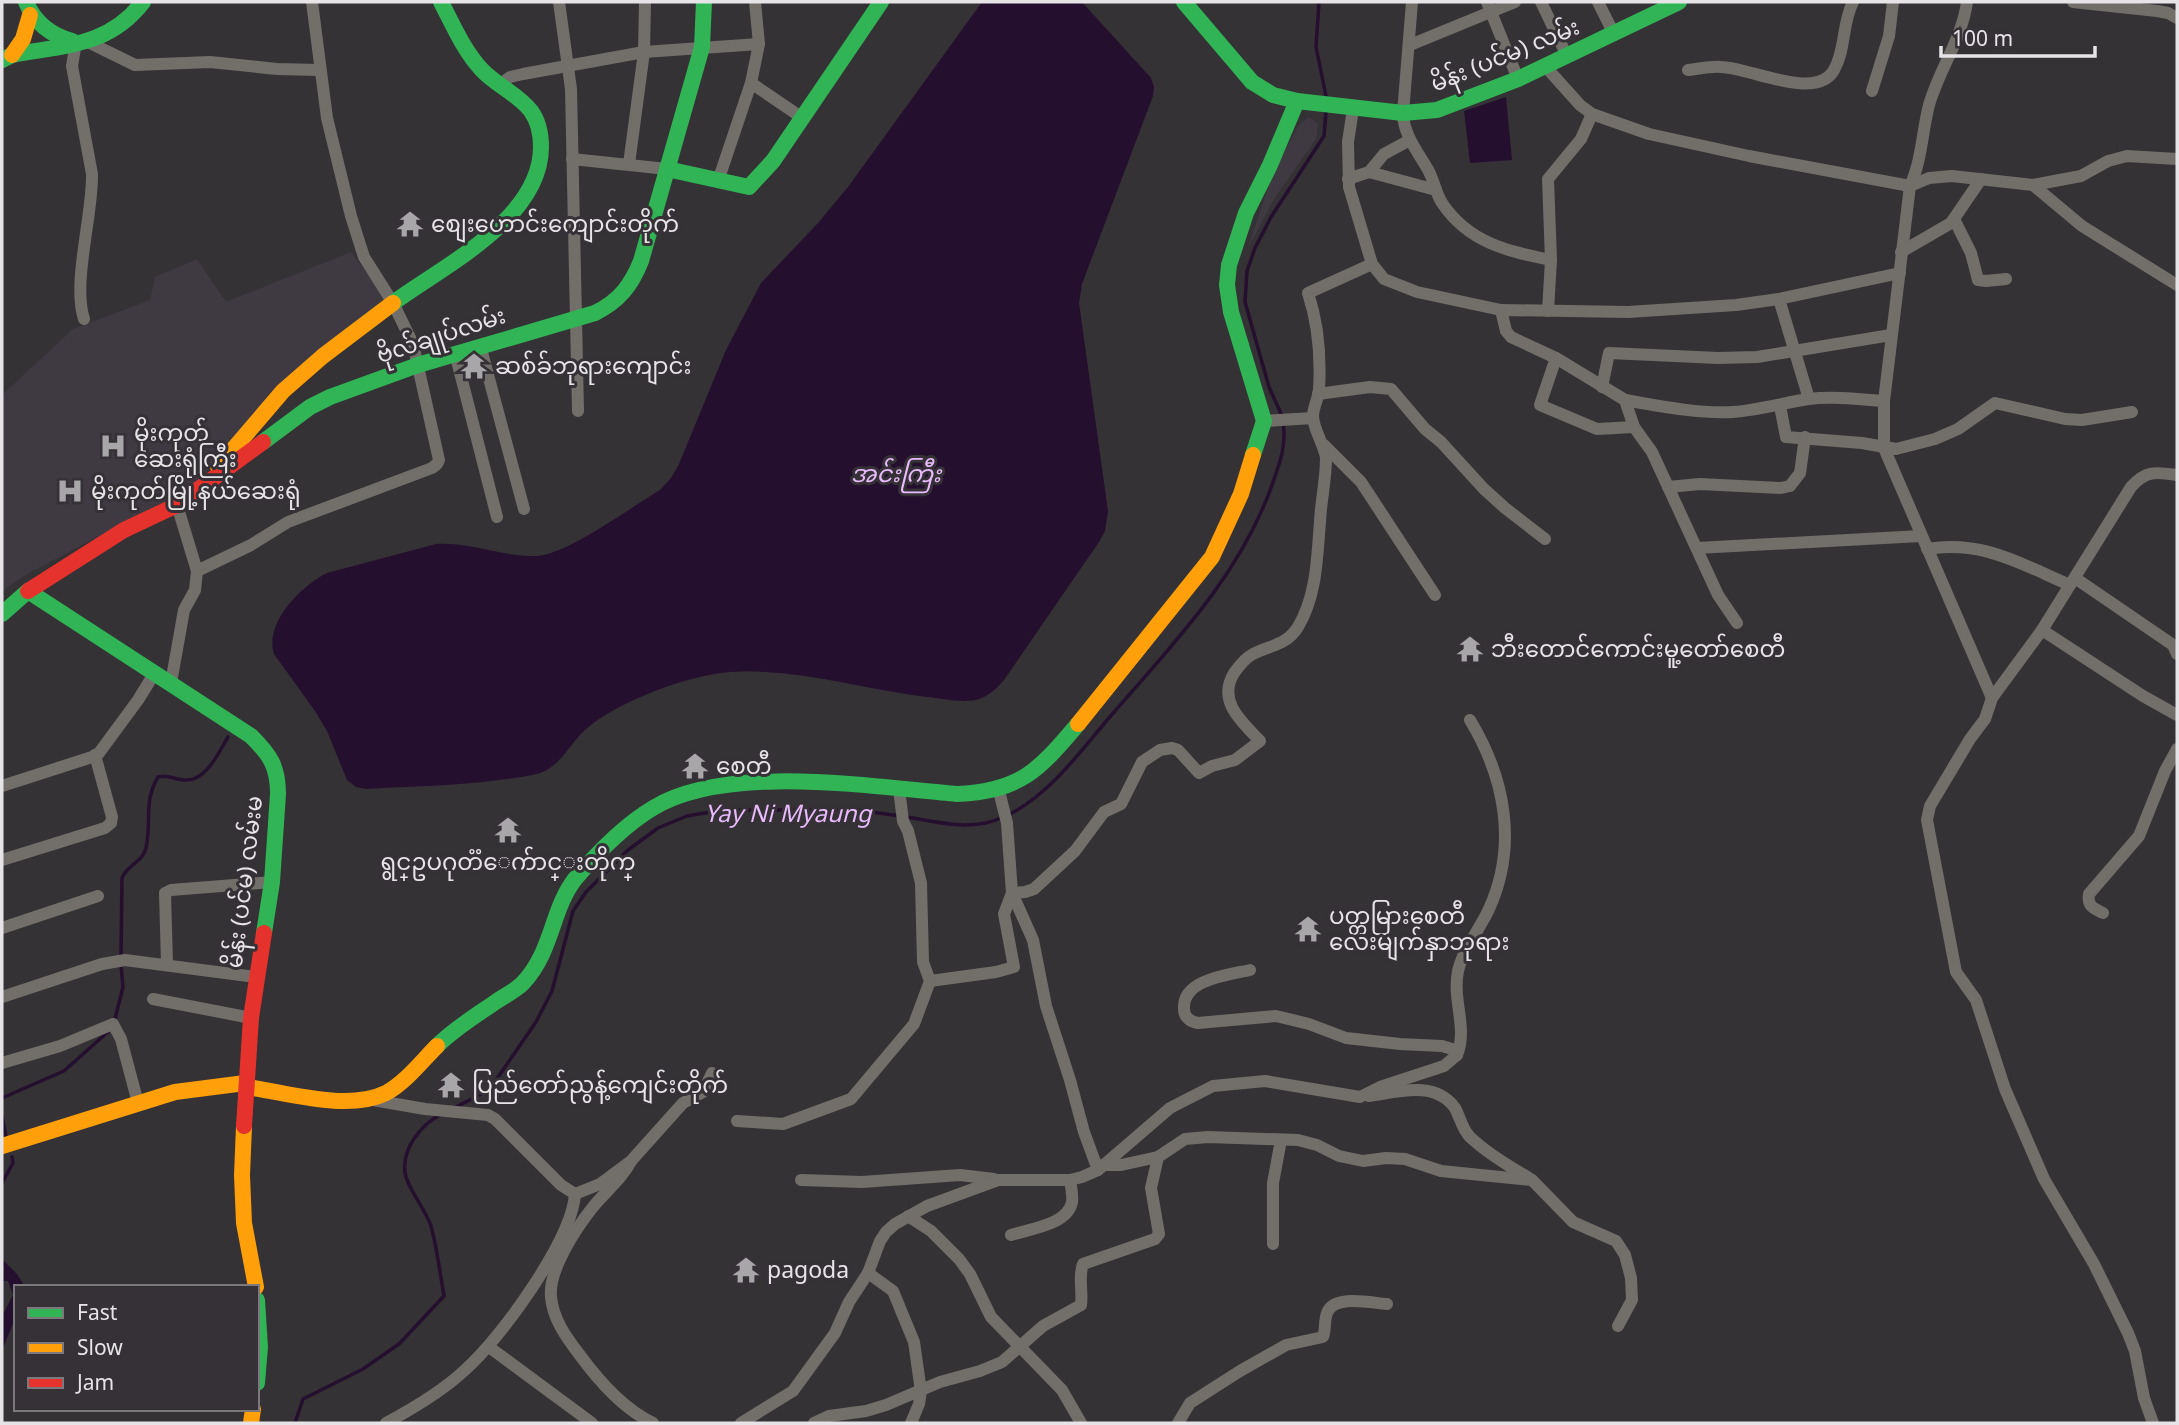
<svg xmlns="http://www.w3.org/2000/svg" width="2179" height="1425" viewBox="0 0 2179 1425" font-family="Georgia,'Noto Sans Myanmar',serif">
<rect width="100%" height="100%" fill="#343235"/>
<g fill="#3f3942">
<path d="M1309,117L1318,124L1316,139L1276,196L1247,250L1271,179L1298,126Z"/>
<path d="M351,252L389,303L230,441L196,485L29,573L2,591V395L73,329L150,300L155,277L197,259L226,302Z"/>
</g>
<g fill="#250f2e">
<path d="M982,2H1082L1151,78L1154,87L1153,96L1082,284L1079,303L1108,511L1105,531L1099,542L1004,680C997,688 989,696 979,699C963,704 942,698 926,697C862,689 797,668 732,672C690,674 612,703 582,733C568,747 560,766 540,773C527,777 513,778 499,780C455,786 411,786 367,789L356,787L347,780L327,731L315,711L274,654C264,623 301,586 327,573L436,544C470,542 503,557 537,556C566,555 633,506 660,490L671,478L679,464L726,350L761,283L818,223L848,187Z"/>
<path d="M1506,97L1512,160L1470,163L1464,111Z"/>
<path d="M2,1259L17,1274L25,1287H16V1317L2,1350V1316L13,1295L8,1281H2Z"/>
</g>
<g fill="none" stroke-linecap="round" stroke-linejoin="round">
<g stroke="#250f2e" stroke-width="3.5">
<path d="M1319,2L1316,47L1326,96"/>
<path d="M1282,416L1269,387L1245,302L1247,271L1255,248L1271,217L1324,136L1326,111"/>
<path d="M1010,814C1053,792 1084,746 1115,711C1176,641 1241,573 1272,485C1279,465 1287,445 1283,423"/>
<path d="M907,817C938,822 973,832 1003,817"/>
<path d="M121,958L122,878C127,865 143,862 146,848C152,822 143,802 158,777C168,774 175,780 186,780C206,781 219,752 228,737"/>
<path d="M114,1023L123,987L121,965"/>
<path d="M2,1098L64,1071L110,1030"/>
<path d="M456,1107L485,1092L494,1083L536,1022L552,991L573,911L586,892L628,850L658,828L687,816L722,810H857L900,816"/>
<path d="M2,1116L6,1137"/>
<path d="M2,1183L13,1163L12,1157"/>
<path d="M295,1423L303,1399L363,1369L399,1344L444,1296C440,1273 437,1248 431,1226C426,1210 406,1186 405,1172C402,1148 421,1125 440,1115"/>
</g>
<g stroke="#726f6a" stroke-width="12">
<path d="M559,2L571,89L578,411"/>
<path d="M1412,2L1403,113C1403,133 1417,151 1427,168C1434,179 1435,192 1442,203C1469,243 1507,251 1551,260L1548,311"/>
<path d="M1487,2L1518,79"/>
<path d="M1541,2L1567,56"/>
<path d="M1598,2L1614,34"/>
<path d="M1967,2C1962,39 1939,70 1929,105C1922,132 1922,160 1910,186L1884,401V448L1992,698"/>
<path d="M2073,2L2157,11L2168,13L2177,18"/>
<path d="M76,42L72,66L92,174C93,214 72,283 84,319"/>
<path d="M88,42L135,65L210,62L277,69L319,70"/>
<path d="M759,44L751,83L801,117"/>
<path d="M1410,45L1515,2"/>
<path d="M1545,66L1580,105L1592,114L1649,134L1749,156L1910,186L1929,178L1952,176L2033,185L2082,226L2177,285"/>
<path d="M1688,70C1699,69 1710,66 1721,67C1749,67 1816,102 1834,70C1846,49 1842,23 1853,2"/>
<path d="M499,85L510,77L523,74L644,52L759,44L755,2"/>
<path d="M1872,91L1889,36L1893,2"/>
<path d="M1353,109L1348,142L1349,187L1372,264L1384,279L1417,292L1501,310L1628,312L1736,305L1779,299L1900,273"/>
<path d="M572,159L667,169"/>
<path d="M629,164L644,52L645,2"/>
<path d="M1369,172L1436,190"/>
<path d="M1348,179L1369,172L1384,154L1410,140"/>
<path d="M718,181L751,83"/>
<path d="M2033,185L2081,176L2108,161L2127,156L2177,159"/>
<path d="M1954,219L1971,253L1978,280L1986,281L2006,279"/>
<path d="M1901,252L1951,223L1981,179"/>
<path d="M1551,260L1548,179L1581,139L1592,114"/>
<path d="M1779,299L1809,399"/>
<path d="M1501,310L1506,331L1511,337L1556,358L1625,400L1634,427L1652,452L1718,595L1737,623"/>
<path d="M480,345L524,509"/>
<path d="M455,353L497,517"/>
<path d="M1556,358L1540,405L1597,429L1634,427"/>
<path d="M1602,387L1609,353L1718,358L1757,357L1891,335"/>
<path d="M1318,394L1370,387L1391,389L1425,429L1441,442L1484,489L1505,508L1545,539"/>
<path d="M1625,400C1659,406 1700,414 1733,412C1759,410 1783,403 1808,399C1833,396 1859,399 1884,401"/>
<path d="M1780,406L1786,437L1862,443L1896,449L1935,439L1958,429L1995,403L2065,419L2082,420L2132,412"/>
<path d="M1264,421L1313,418"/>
<path d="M1324,445L1361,482L1435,595"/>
<path d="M1668,487L1700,484L1781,488L1790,486L1800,473L1805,437"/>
<path d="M1697,548L1921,536"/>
<path d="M1927,549C1983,540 2021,564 2070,585"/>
<path d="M197,571L251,545L288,522L432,468L437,464L439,460L413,344L393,303L364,257L351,216L327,118L312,2"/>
<path d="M2075,578L2173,645L2177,654"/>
<path d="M2042,630L2143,696L2177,715"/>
<path d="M171,683L184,610L195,590L197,571L177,505"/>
<path d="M2,786L92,757L99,753L138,700L154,674"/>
<path d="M899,789L903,821L908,831L921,883L923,962L930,981L996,972L1014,967L1004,914L1012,893L1025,892L1034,889L1075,851L1104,812L1121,804L1142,762L1160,750L1172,748L1178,750L1199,773L1212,766L1235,760L1260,741C1241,721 1217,701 1234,673C1239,666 1245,658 1253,654C1270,645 1286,646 1298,627C1317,595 1317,557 1320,522C1321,500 1326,480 1326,458C1324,444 1313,429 1313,416C1313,408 1318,399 1319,390C1321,357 1318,323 1308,293L1372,264"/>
<path d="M999,791L1007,823L1012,893L1033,940L1046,1006L1070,1080L1084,1132L1098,1170"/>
<path d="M2,860L105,828L111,823L112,817L95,755"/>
<path d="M2103,913C2093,908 2087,906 2089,894L2139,836L2165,771L2177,749"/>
<path d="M2,928L98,896"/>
<path d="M167,964L165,893L171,890L272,882"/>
<path d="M2,997L102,964L125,960L256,977"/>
<path d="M153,999L251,1018"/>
<path d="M1457,1055C1468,1028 1452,1000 1458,971C1463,949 1480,929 1489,909C1518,845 1505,778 1470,720"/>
<path d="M2,1063L60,1046L113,1024L121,1039L138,1103"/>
<path d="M373,1100L425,1109L488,1115L495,1119L561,1185L575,1194"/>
<path d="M737,1121L783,1124L851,1099L914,1024L930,981"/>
<path d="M1158,1157L1185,1139L1208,1137L1298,1140L1317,1145L1339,1156L1363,1161L1386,1158L1405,1159L1441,1171L1532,1180C1511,1167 1488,1154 1470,1137C1462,1129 1460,1117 1455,1108C1435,1080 1398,1092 1369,1096"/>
<path d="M631,1161C622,1179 606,1191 593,1207C577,1227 548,1270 551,1297C553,1319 566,1337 579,1354C598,1380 623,1409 653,1423"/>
<path d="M801,1180L862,1182L960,1175L994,1179"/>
<path d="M1532,1180L1573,1222L1616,1241L1625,1255L1631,1278L1632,1300L1618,1326"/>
<path d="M575,1194L600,1184L631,1161L683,1103L703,1092L712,1073"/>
<path d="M908,1216L931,1231L959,1259L970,1274L991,1317L1062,1390L1081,1423"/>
<path d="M1011,1235C1029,1229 1068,1225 1072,1202C1073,1195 1071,1187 1070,1180"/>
<path d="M1273,1244V1183L1281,1140"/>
<path d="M868,1273L893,1291L914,1342L921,1391L919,1404L911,1423"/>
<path d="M489,1347L592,1423"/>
<path d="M386,1423C414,1408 443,1391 466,1369C501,1338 572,1240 575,1194"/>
<path d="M741,1423L793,1391L835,1333L849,1302L868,1273L880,1241L886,1232L895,1224L927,1206L998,1180H1070L1082,1177L1098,1170L1170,1108L1213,1086L1265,1081L1360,1097L1380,1087L1444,1066L1457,1055L1452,1049L1442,1046L1400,1044L1346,1038L1309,1024L1276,1016L1198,1023C1191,1022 1184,1018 1184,1009C1182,979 1229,975 1250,970"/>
<path d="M814,1423L829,1416L866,1411L886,1405L940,1382L980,1371L1002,1362L1043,1326L1081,1305C1083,1292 1078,1276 1083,1264L1155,1239L1159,1234L1151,1188L1158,1157L1121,1165H1103"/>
<path d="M1178,1423L1190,1403L1240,1371L1286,1345L1323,1337C1326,1329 1324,1321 1327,1313C1334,1294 1371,1303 1387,1304"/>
<path d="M2153,1423L2144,1398L2135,1351L2128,1333L2094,1264L2044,1179L2005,1089L1976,1000L1956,972L1927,820L1930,806L1970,739L1985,719L1992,698L2042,630L2131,487C2146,470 2156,472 2177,475"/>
</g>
<g stroke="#30b455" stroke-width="16">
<path d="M26,2C35,23 50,35 72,41"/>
<path d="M1184,2L1252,82L1273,95L1297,101"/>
<path d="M2,60L12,55C64,45 108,47 143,2"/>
<path d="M667,169L749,187L773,161L881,2"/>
<path d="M393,303C443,266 541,219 541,147C541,134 539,122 531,111C518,94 497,86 482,70C464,51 453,25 441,2"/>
<path d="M263,442L310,407L330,397L418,365L595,313C619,301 631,286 641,261L702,47L704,2"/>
<path d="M1253,455L1264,421L1231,312L1227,285L1229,265L1246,213L1270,165L1297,101L1403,113L1437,110L1518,79L1679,2"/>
<path d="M2,614L28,591L251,736C270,755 278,766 278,794L272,882L264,933"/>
<path d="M437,1046C455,1028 477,1015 497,1001C506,995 516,990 523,983C553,951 551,910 575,879C598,852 623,826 653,808C726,763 874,787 957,794C1021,791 1039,770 1078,724"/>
<path d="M257,1300L260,1347L257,1383"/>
</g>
<g stroke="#ff9f0a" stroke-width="16">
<path d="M12,55L23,39L30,15"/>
<path d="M218,467L283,391L323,356L393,303"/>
<path d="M1078,724L1212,557L1241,494L1253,455"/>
<path d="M245,1083L253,1088C292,1094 349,1111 386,1093C406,1082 422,1061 437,1046"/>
<path d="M244,1126L242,1175L244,1223L256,1287"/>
<path d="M2,1146L175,1092L245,1083"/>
<path d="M251,1423L253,1409"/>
</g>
<g stroke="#e5322d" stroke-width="16">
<path d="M28,591L124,530L177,505L263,442"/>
<path d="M244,1126L251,1018L264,933"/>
</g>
</g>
<defs>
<g id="temple-bare" transform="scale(2.1)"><path d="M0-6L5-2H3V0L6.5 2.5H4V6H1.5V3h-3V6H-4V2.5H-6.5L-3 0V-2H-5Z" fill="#a8a6a9" stroke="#353136" stroke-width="2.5" paint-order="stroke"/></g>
<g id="hospital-bare" transform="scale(2.1)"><path d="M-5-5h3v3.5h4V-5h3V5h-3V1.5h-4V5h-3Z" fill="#a8a6a9" stroke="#353136" stroke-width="2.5" paint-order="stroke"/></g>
</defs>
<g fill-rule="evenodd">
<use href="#temple-bare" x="410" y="224"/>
<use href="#temple-bare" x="474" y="366"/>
<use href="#hospital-bare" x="113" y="446"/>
<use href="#hospital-bare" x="70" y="491"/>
<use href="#temple-bare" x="1470" y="649"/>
<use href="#temple-bare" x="695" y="766"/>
<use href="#temple-bare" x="508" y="830"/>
<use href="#temple-bare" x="1308" y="929"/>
<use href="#temple-bare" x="451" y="1085"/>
<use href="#temple-bare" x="746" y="1270"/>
</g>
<g text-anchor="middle" stroke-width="6" stroke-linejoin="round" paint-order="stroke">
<g font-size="23" fill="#e6e4e7" stroke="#353136">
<text transform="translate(1505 55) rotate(-22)" y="8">မိန်း (ပင်မ) လမ်း</text>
<text transform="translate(441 335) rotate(-18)" y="8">ဗိုလ်‌ချုပ်‌လမ်း</text>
<text transform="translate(244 882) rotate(-83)" y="8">မိန်း (ပင်မ) လမ်းမ</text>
</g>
<g font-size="23" fill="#e6e4e7" stroke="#353136" text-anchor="start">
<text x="431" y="232">စျေးဟောင်းကျောင်းတိုက်</text>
<text x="495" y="374">ဆစ်ခ်ဘုရားကျောင်း</text>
<text x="134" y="441">မိုးကုတ်‌<tspan x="134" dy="26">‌ဆေးရုံကြီး</tspan></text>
<text x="91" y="499">မိုးကုတ်မြို့နယ်ဆေးရုံ</text>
<text x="1491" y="657">ဘီးတောင်ကောင်းမူ့တော်စေတီ</text>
<text x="716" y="774">စေတီ</text>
<text x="508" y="870" text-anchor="middle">ရွင္ဥပဂုတၱေက်ာင္းတိုက္</text>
<text x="1329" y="924">ပတ္တမြား‌စေတီ‌<tspan x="1329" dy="26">လေးမျက်နှာဘုရား</tspan></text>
<text x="472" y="1093">ပြည်‌‌တော်ညွန့်ကျေင်းတိုက်</text>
<text x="767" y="1278">pagoda</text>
</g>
<g font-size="24" font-style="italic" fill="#e7bafa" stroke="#353136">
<text x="896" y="482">အင်းကြီး</text>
<text x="788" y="822">Yay Ni Myaung</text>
</g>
</g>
<rect width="2179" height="1425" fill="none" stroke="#e6e4e7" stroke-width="7"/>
<rect x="14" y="1285" width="245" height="126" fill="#353136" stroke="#7c797d" stroke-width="2"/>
<rect x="28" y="1308" width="35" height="10" fill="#30b455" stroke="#7c797d" stroke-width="2"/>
<text x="77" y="1320" font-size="21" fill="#e6e4e7">Fast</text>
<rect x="28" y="1343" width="35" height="10" fill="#ff9f0a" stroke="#7c797d" stroke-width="2"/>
<text x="77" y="1355" font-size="21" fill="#e6e4e7">Slow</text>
<rect x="28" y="1378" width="35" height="10" fill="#e5322d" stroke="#7c797d" stroke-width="2"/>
<text x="77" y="1390" font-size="21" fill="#e6e4e7">Jam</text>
<path d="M1941 46v10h154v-10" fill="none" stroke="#e6e4e7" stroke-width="3.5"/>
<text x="1952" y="46" font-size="21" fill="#e6e4e7" stroke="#353136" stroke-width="5" paint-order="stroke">100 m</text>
</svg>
